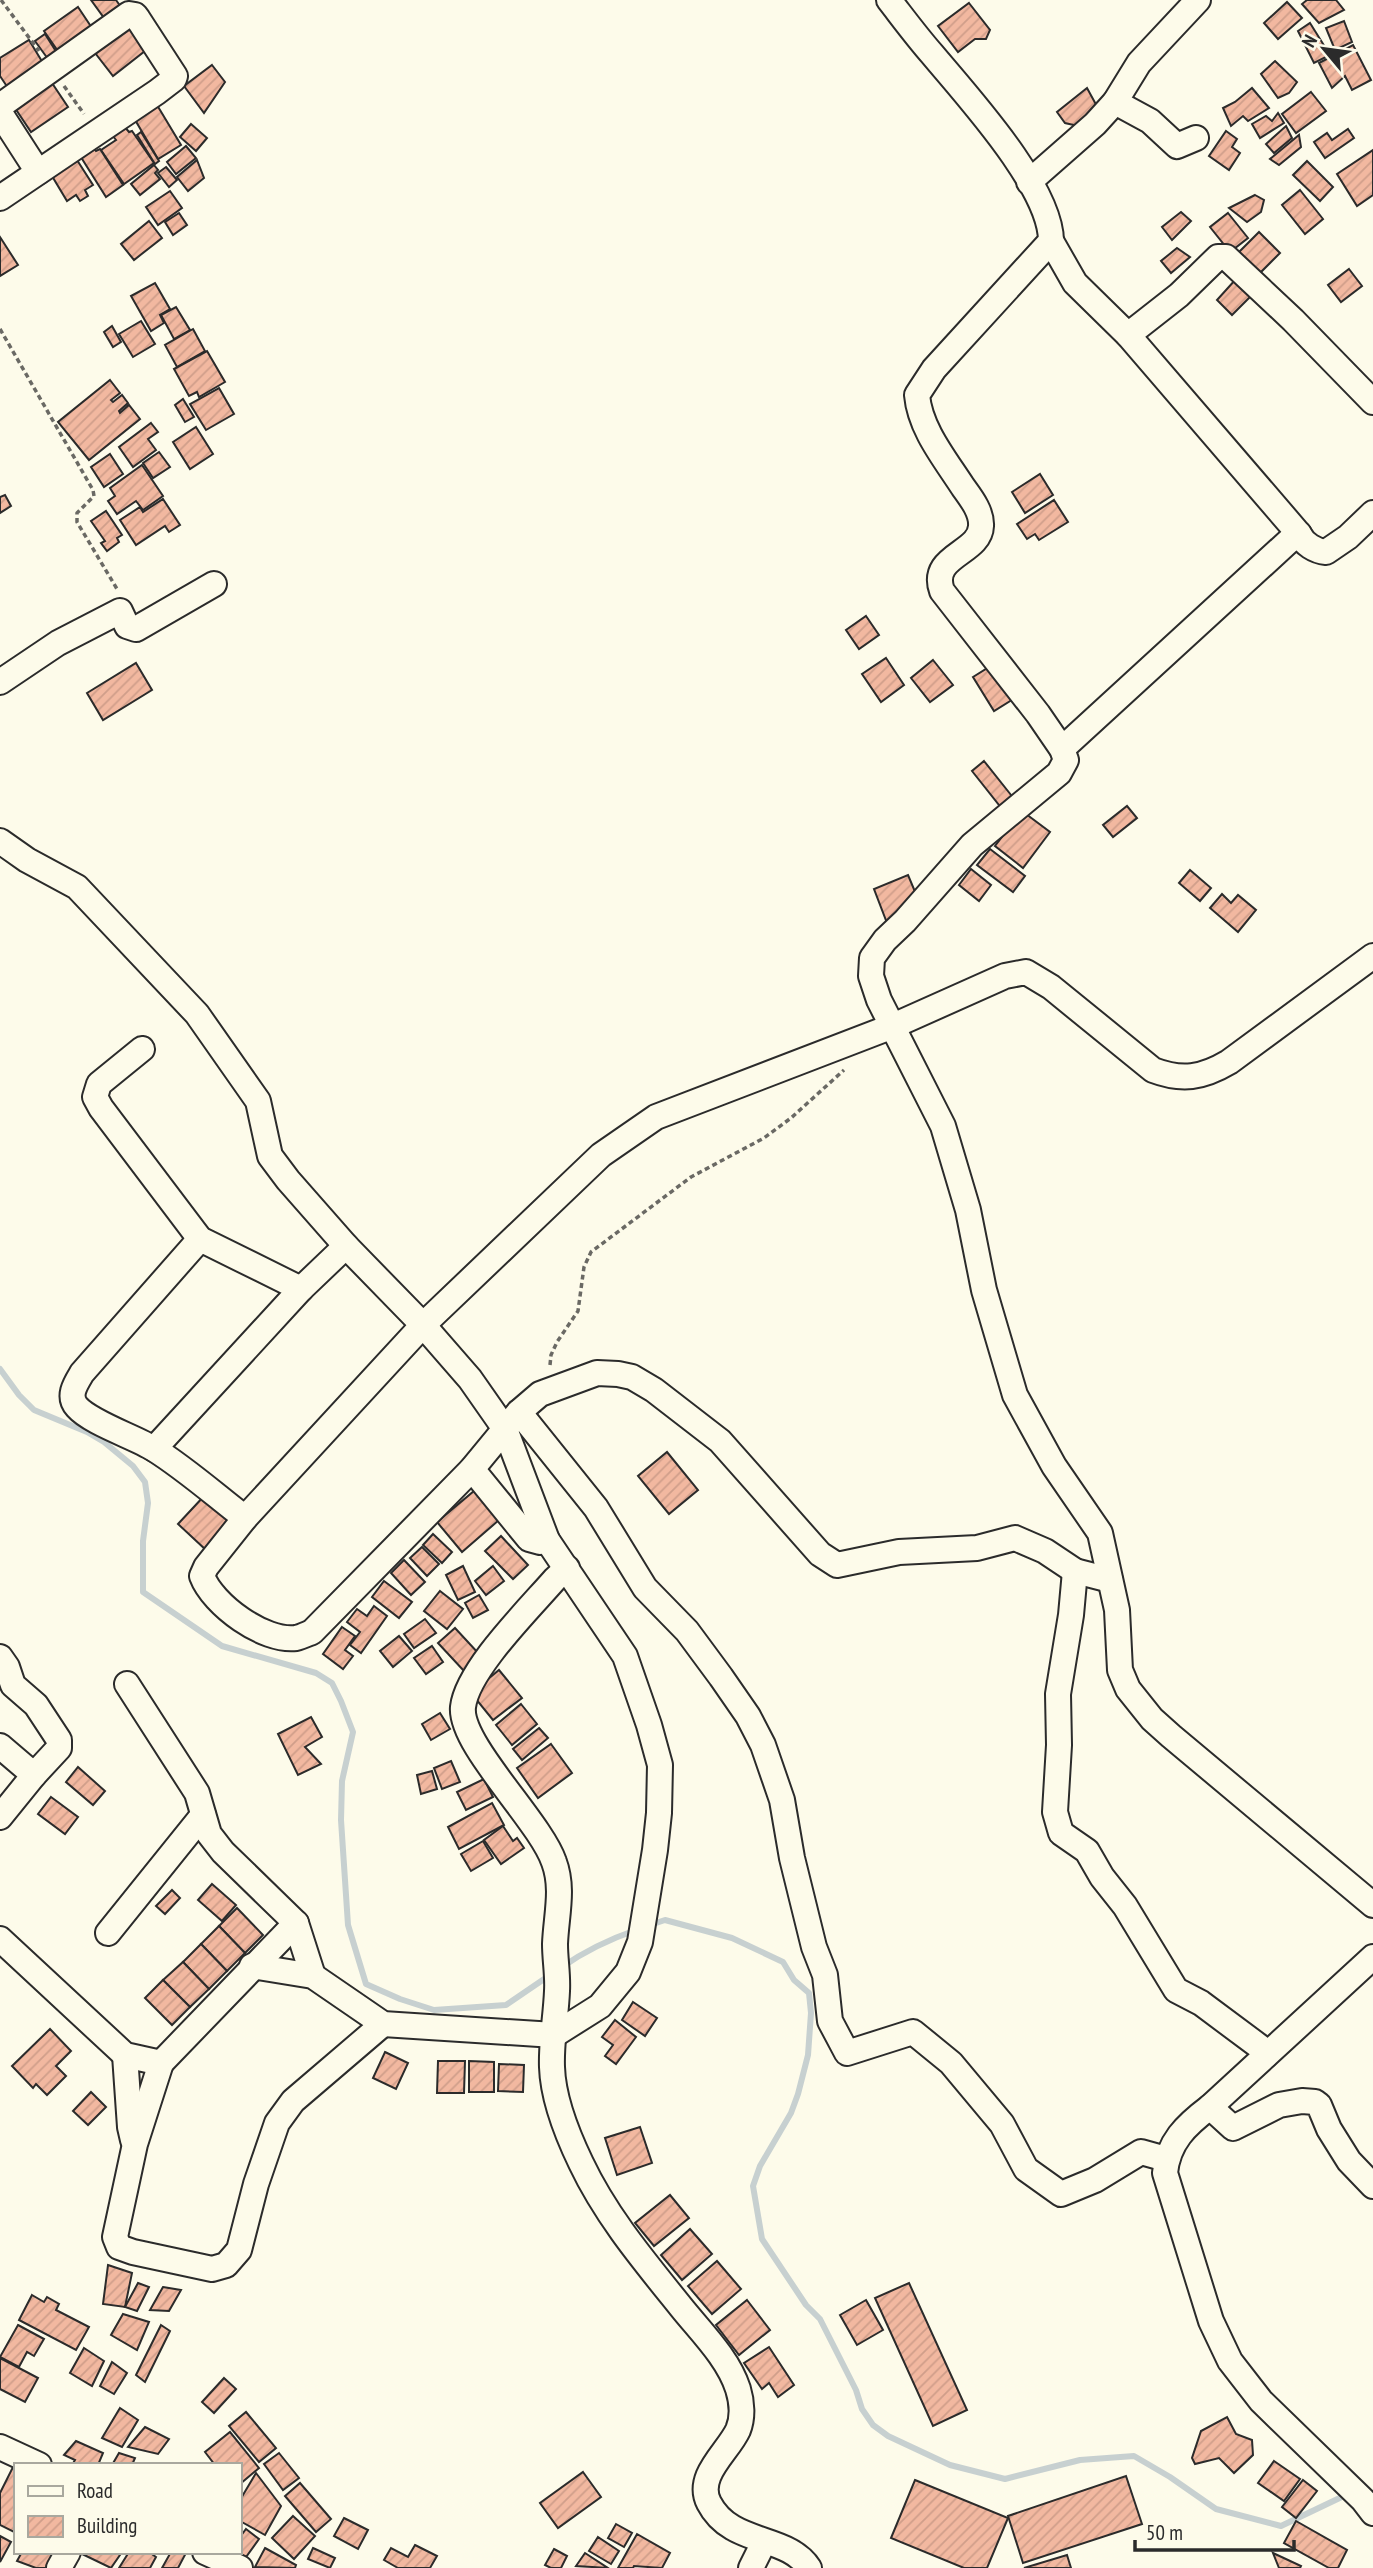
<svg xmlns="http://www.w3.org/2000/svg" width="1373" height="2568" viewBox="0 0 1373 2568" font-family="'PT Sans Narrow',sans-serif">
<defs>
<pattern id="building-hatch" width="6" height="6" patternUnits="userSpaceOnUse" patternTransform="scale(1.75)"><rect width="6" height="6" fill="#f2b8a0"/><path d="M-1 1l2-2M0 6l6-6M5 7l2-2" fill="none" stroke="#d09e8a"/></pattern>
</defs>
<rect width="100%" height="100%" fill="#fdfbea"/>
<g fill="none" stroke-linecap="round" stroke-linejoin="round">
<g stroke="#c7d0d0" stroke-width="6">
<path d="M0,1369L19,1395L34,1410L87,1432L104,1442L133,1466L145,1482L148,1503L143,1541V1592L222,1646L316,1673L332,1683L341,1701L353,1732L342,1781L341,1820L348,1925L366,1984L400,1999L434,2010L506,2005L550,1975"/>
<path d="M650,1925L665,1920L732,1938L783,1962L794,1980L809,1993L811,2013L808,2055L798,2094L791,2113L760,2166L753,2186L762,2239L806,2305L820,2319L856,2390L862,2409L873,2425L888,2436L950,2465L1005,2479L1080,2460L1134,2456L1170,2477L1216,2509L1281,2526L1348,2494"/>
<path d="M562,1967C585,1951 610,1939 636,1930"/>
</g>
</g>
<g fill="url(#building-hatch)" stroke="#2b2b2b" stroke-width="2">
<path d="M91,0H116L123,10L107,22Z"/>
<path d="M1307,0H1336L1344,10L1319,23L1302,4Z"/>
<path d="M1287,2L1302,18L1278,39L1264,23Z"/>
<path d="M969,3L990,30L986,39H975L958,52L938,26Z"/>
<path d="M78,7L94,31L60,54L44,31Z"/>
<path d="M129,20L150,47L113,76L92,49Z"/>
<path d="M1344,21L1352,42L1335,50L1326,28Z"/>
<path d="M1310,23L1330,55L1314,63L1298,31Z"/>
<path d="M45,34L57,53L48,59L35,41Z"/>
<path d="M29,40L46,68L10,91L0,76V58Z"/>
<path d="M1353,45L1371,80L1352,90L1345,76L1332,88L1319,63Z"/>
<path d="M1275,61L1297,82L1289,93L1278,98L1261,74Z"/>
<path d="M212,65L225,82L204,113L184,86Z"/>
<path d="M50,80L68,107L31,132L13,105Z"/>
<path d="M1087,88L1099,110L1078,126L1065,123L1057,112Z"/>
<path d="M1252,88L1269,108L1248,121L1243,116L1231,126L1223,108L1235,102Z"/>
<path d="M1311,92L1326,111L1296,133L1282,114Z"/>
<path d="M157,105L181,145L158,159L134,118Z"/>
<path d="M1278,113L1284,123L1260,138L1252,124L1266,116L1272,121Z"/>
<path d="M191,124L207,138L196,151L180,137Z"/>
<path d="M124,126L129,132L132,131L154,163L124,184L101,150L116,140L112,135Z"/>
<path d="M1286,126L1292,138L1274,153L1266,144Z"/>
<path d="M1348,129L1354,138L1325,158L1314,142L1327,133L1332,140Z"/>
<path d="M1226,131L1237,139L1232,147L1240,153L1229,170L1209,156Z"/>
<path d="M141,132L159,161L155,164L137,135Z"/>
<path d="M1299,135L1301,147L1279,165L1270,159Z"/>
<path d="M92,145L96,151L100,149L123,185L106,197L79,154Z"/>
<path d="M186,146L196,158L176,174L167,162Z"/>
<path d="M1373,150V195L1357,206L1337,174Z"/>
<path d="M77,160L93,185L85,190L88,196L80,201L76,195L67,201L52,176Z"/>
<path d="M197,160L204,178L188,191L177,177Z"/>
<path d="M1307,161L1333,187L1320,201L1293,175Z"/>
<path d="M154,165L158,170L155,173L160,179L140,195L131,184Z"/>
<path d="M166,167L177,180L169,187L158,173Z"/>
<path d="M1300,190L1323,219L1305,234L1282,205Z"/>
<path d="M170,191L182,208L158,225L146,207Z"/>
<path d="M1255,195L1264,200L1261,212L1247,222L1229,208Z"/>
<path d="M1181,212L1191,221L1172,240L1162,227Z"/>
<path d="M179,213L187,225L173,235L165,222Z"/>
<path d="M1228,213L1248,238L1230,252L1210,227Z"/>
<path d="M149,221L162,238L134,260L121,244Z"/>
<path d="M1259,232L1280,253L1257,276L1236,255Z"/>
<path d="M0,237L18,265L0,276Z"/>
<path d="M1177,248L1190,257L1171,273L1161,261Z"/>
<path d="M1349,269L1362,286L1341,302L1328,285Z"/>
<path d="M1236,279L1252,295L1232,315L1217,300Z"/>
<path d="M155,283L170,309L160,315L164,323L151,331L131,296Z"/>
<path d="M176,307L190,330L174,339L161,315Z"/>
<path d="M141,321L155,344L133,357L119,334Z"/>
<path d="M112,326L121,342L113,347L104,332Z"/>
<path d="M193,329L205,351L177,367L165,345Z"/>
<path d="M207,351L225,382L199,397L197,392L189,396L174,369Z"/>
<path d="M110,380L120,393L111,400L113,402L122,395L128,403L119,411L120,413L129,405L140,419L89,460L58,422Z"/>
<path d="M219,388L234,414L206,430L190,404Z"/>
<path d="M183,399L194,417L185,422L175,405Z"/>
<path d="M151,423L158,432L148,439L156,450L133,467L119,447Z"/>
<path d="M196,427L213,454L190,469L173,442Z"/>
<path d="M159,452L170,467L153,478L143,463Z"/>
<path d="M110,454L123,474L104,487L91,467Z"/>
<path d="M142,465L163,496L143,510L136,501L117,514L108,501L115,496L110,488Z"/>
<path d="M1040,474L1053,495L1025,513L1012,492Z"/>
<path d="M5,495L11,506L0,513V497Z"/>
<path d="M163,499L180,525L169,532L165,526L136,545L120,520L140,507L143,512Z"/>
<path d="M1054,500L1068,522L1039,540L1035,534L1027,539L1017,524Z"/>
<path d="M106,511L122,535L117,538L119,542L107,551L101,543L105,541L91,521Z"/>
<path d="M866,616L879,635L859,649L846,630Z"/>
<path d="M886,658L904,685L881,702L862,674Z"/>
<path d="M933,660L953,685L930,702L911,678Z"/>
<path d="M136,663L152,690L103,720L87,693Z"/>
<path d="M994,664L1015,698L994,711L973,677Z"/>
<path d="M984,761L1015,800L1003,810L972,771Z"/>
<path d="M1127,806L1137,818L1113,837L1103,825Z"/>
<path d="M1022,811L1050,832L1023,868L995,846Z"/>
<path d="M990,849L1025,876L1013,892L977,865Z"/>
<path d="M971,869L991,885L979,901L959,885Z"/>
<path d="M1190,870L1211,888L1200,901L1179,883Z"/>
<path d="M908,875L916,894L887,923L874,889Z"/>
<path d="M1222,894L1231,903L1238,895L1256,910L1238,932L1210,908Z"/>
<path d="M667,1452L698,1490L669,1514L638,1476Z"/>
<path d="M474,1491L499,1520L462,1552L437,1522Z"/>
<path d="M205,1495L233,1522L206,1550L178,1524Z"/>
<path d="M433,1534L452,1552L442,1563L423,1545Z"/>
<path d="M501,1536L528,1565L513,1579L485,1551Z"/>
<path d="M422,1547L439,1564L427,1576L410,1558Z"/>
<path d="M404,1560L425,1582L411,1595L391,1573Z"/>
<path d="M463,1566L475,1592L458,1600L446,1575Z"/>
<path d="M493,1566L504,1581L486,1595L475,1581Z"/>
<path d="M384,1581L412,1602L399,1618L372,1597Z"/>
<path d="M440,1591L463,1609L447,1629L424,1611Z"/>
<path d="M479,1595L488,1610L473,1618L465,1603Z"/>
<path d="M374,1606L387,1616L361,1653L350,1645L360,1632L347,1622L357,1609L367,1616Z"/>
<path d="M425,1619L436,1633L414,1648L404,1634Z"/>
<path d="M342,1627L355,1636L345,1650L353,1656L343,1669L323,1654Z"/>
<path d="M455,1628L480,1655L464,1671L438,1643Z"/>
<path d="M399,1636L412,1651L393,1667L380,1651Z"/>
<path d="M432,1646L443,1662L426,1674L414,1658Z"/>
<path d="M499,1670L522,1698L493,1720L471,1693Z"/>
<path d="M521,1704L537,1724L512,1745L496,1725Z"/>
<path d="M440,1713L450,1729L431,1740L422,1724Z"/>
<path d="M311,1717L322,1737L305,1747L321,1764L298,1775L278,1734Z"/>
<path d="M539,1728L548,1738L522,1760L513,1749Z"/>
<path d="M551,1744L572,1773L538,1798L517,1768Z"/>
<path d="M451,1761L460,1782L442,1789L434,1768Z"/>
<path d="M78,1767L105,1791L93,1805L66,1782Z"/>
<path d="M432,1771L437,1789L421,1794L417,1775Z"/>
<path d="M484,1779L493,1797L466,1810L457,1792Z"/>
<path d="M51,1797L78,1817L65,1834L38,1814Z"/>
<path d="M492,1803L504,1825L459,1849L448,1827Z"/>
<path d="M503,1826L513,1841L517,1838L524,1848L501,1864L484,1840Z"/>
<path d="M483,1841L493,1858L471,1871L461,1854Z"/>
<path d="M212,1884L236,1905L222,1921L198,1900Z"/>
<path d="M172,1890L180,1898L165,1914L156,1906Z"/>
<path d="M237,1908L263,1935L245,1953L219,1926Z"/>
<path d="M219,1926L245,1953L227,1971L201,1944Z"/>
<path d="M201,1944L227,1971L209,1989L183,1962Z"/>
<path d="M183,1962L209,1989L190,2007L163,1980Z"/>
<path d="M163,1980L190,2007L172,2025L145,1998Z"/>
<path d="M633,2002L657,2018L645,2036L622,2020Z"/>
<path d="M615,2020L636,2037L616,2064L605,2056L613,2045L602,2037Z"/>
<path d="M50,2029L71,2051L56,2066L66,2076L47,2095L36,2084L33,2088L12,2066Z"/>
<path d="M385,2052L408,2063L396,2089L373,2078Z"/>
<path d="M438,2061H465L464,2093H437Z"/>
<path d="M469,2061L494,2062V2092H469Z"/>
<path d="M499,2064L524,2065L523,2092L498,2091Z"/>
<path d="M91,2092L106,2107L88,2125L73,2111Z"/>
<path d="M640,2127L652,2163L617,2175L605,2138Z"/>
<path d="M670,2195L689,2218L654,2246L635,2223Z"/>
<path d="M690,2229L712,2254L682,2280L661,2255Z"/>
<path d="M717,2261L741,2289L712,2314L688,2286Z"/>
<path d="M108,2265L132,2273L125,2307L103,2304Z"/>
<path d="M138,2283L149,2287L137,2311L125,2307Z"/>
<path d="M909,2283L967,2410L933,2426L875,2298Z"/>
<path d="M163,2287L181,2290L169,2311L150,2310Z"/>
<path d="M32,2295L44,2302L47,2297L59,2304L56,2310L89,2327L76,2350L19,2320Z"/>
<path d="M747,2300L770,2330L739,2355L716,2325Z"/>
<path d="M866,2300L883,2330L857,2345L840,2315Z"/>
<path d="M123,2314L149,2322L137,2350L111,2335Z"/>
<path d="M18,2325L44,2339L34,2356L27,2352L19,2367L0,2357Z"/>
<path d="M161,2325L170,2331L145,2382L136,2375Z"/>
<path d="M769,2347L794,2385L778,2397L769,2383L762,2389L744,2363Z"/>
<path d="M84,2348L104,2361L92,2386L70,2373Z"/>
<path d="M0,2358L38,2378L25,2402L0,2389Z"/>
<path d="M112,2362L127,2373L114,2394L100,2386Z"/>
<path d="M224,2378L236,2389L214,2413L202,2402Z"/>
<path d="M120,2408L138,2420L122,2447L102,2438Z"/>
<path d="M246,2412L276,2448L259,2462L229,2426Z"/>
<path d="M1227,2417L1236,2434L1252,2440L1253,2455L1234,2473L1219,2458L1195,2464L1192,2458L1201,2431Z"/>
<path d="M145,2427L169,2439L158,2454L128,2447Z"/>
<path d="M230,2432L259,2468L240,2484V2465H215L205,2452Z"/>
<path d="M76,2441L103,2453L98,2465H72L75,2460L64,2455Z"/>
<path d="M119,2453L135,2458L132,2465H112Z"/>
<path d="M279,2453L299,2478L283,2490L264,2464Z"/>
<path d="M1274,2461L1300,2479L1284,2501L1258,2483Z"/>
<path d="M14,2465L16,2466V2533L0,2525V2493Z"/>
<path d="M583,2472L601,2497L558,2528L540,2503Z"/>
<path d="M256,2473L281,2506L265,2535L240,2521V2500Z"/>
<path d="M1126,2476L1142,2524L1023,2563L1008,2516Z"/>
<path d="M915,2480L1008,2518L987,2568H964L891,2538Z"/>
<path d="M1303,2480L1317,2491L1296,2518L1282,2507Z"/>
<path d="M300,2483L331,2519L316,2532L285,2496Z"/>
<path d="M293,2516L315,2536L294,2559L272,2538Z"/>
<path d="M344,2518L368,2530L358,2549L334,2536Z"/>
<path d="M1296,2521L1347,2550L1338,2568H1329L1284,2543Z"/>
<path d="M616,2524L632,2533L624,2547L608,2538Z"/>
<path d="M246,2529L259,2539L241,2564L229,2552H240V2537Z"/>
<path d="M637,2534L670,2553L662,2568L634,2566L633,2568H618Z"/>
<path d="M0,2536L11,2542L0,2562Z"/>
<path d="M598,2537L619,2551L611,2564L589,2551Z"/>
<path d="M415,2545L437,2556L430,2568H398L384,2560L391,2548L408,2557Z"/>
<path d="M265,2548L296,2565L295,2568L255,2567Z"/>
<path d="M313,2548L335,2558L330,2568L308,2559Z"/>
<path d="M554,2549L567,2556L561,2568H551L545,2565Z"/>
<path d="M22,2552H58L49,2568H36L17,2561Z"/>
<path d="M78,2552H122L111,2568Z"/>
<path d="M129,2552H149L156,2557L150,2568H119Z"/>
<path d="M171,2552L186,2553L178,2568H162Z"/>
<path d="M585,2553L608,2568L576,2566Z"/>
<path d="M1273,2553L1301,2566L1300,2568H1279Z"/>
<path d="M1067,2555L1071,2568H1024Z"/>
</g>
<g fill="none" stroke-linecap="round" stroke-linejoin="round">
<g stroke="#2b2b2b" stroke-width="28">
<g id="minor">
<path d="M889,0C903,18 917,37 932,54C967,96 1051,187 1051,241L934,369L917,395C920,429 945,459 963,487C971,498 982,512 981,526C980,554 929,555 942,591L1038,714L1062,749L1066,760L1059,773L972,845L905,921L885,940L872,958L871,976L879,1000L943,1126L968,1210L984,1290L1015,1395L1054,1466L1100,1533L1117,1610L1120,1670L1128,1689L1152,1719L1171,1736L1373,1905"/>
<path d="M1115,102L1150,121L1177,146L1196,138"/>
<path d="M0,106L129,14L135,15L138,19L175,76L174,79L157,92L0,198"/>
<path d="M0,113L38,172"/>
<path d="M1029,182L1095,124L1115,102L1139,63L1198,0"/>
<path d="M1051,241L1075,283L1128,335L1179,295L1218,257H1226L1293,320L1373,402"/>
<path d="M1128,335L1299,534"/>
<path d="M0,682L58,643L120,611L127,626L136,629L214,584"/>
<path d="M1062,749L1289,541L1299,534C1304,544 1315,551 1326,552L1348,537L1373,513"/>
<path d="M0,841L27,860L77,887L197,1014L258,1101L270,1156L288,1180L346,1246L423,1325L470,1379L505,1429L547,1540L625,1656L649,1725L660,1765L659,1813L655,1850L640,1942L628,1972L600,2006L554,2035L383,2024L313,1976L252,1966"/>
<path d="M142,1049L99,1084L95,1097L101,1108L200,1239L301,1289"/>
<path d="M200,1239L82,1373C76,1383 67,1396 77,1407C91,1423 135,1437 154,1449C186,1469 215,1495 245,1518"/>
<path d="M519,1412L596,1508L645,1588L687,1631L721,1677L748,1716L763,1745L782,1800L792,1858L814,1947L825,1975L830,2021L847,2053L913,2032L951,2063L1002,2124L1026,2169L1061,2194L1095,2180L1141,2152L1166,2159"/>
<path d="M154,1449L301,1289L346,1246"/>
<path d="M472,1469L529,1539L540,1542L547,1540"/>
<path d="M567,1568L555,1579C529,1609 467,1670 463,1707C459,1744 540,1821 554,1862C564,1889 556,1916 555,1944C555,1960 558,1975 557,1991C556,2016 551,2042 552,2067C553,2100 567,2134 581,2163C606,2216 644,2261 681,2307C701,2332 728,2358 738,2389C742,2402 743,2418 738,2430C728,2452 695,2476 709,2503C731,2546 787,2534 809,2568"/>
<path d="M1075,1571L1071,1615L1058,1694L1059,1745L1055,1812L1061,1833L1087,1851L1102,1877L1125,1906L1176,1990L1201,2003L1260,2047L1265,2056"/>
<path d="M1110,1580L1075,1571L1045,1551L1015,1538L977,1548L899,1552L837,1565L820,1554L720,1441L654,1390L632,1377L618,1374L597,1373L540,1394L519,1412L472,1469L312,1632C307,1634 301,1637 296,1638C264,1642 213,1605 202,1576L206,1567L245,1518L423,1325L601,1155L656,1117L893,1026L1005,976L1026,972L1051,987L1153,1070C1182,1081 1202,1078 1229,1062L1373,956"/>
<path d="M0,1657L7,1667L13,1685L36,1705L59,1740V1748L34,1775"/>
<path d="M127,1684L197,1793L209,1834L223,1852L296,1923L313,1976"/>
<path d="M0,1746L34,1775L0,1817"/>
<path d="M108,1933L203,1815"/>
<path d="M0,1939L125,2055L161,2063L296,1923"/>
<path d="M1373,1957L1210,2107C1186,2125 1168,2142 1165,2173L1211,2321L1230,2361L1261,2401L1363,2500L1373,2513"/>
<path d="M125,2055L130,2127L133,2140"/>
<path d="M161,2063L135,2144L115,2237L119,2247L133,2252L212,2269L226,2265L239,2250L256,2184L277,2123L293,2101L383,2024"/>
<path d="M1210,2107L1233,2128L1279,2105L1302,2101L1315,2102L1319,2105L1329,2129L1349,2161L1373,2186"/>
<path d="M0,2447L39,2465"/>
<path d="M205,2552L240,2568"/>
<path d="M59,2568L68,2552"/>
<path d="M751,2568L764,2542"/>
</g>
</g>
<g stroke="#6a6964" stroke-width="3.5" stroke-dasharray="5 3.5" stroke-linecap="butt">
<path d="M1,0L39,51"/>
<path d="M64,86L84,114"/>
<path d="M0,329L93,490L94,496L77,513V522L117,589"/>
<path d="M550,1365L551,1355L557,1342L578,1311L584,1267L591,1252L691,1177L764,1138L791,1118L844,1070"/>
</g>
<use href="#minor" stroke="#fdfbea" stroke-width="24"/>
</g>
<rect x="14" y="2463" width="228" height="91" fill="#fdfbea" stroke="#a9a89e" stroke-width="2"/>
<rect x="28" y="2486" width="35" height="10" fill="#fdfbea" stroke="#a9a89e" stroke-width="2"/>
<text x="77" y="2498" font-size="21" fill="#2b2b2b">Road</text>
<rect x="28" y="2516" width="35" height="21" fill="url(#building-hatch)" stroke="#a9a89e" stroke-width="2"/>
<text x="77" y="2533" font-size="21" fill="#2b2b2b">Building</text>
<g transform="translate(1324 49) rotate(299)" stroke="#fdfbea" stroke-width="5" paint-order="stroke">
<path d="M0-5L12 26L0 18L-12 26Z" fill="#2b2b2b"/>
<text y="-10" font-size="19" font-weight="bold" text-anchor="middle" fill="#2b2b2b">N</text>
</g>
<path d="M1135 2540v10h159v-10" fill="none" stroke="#2b2b2b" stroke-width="3.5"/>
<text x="1146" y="2540" font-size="21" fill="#2b2b2b" stroke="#fdfbea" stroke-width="5" paint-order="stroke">50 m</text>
</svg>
